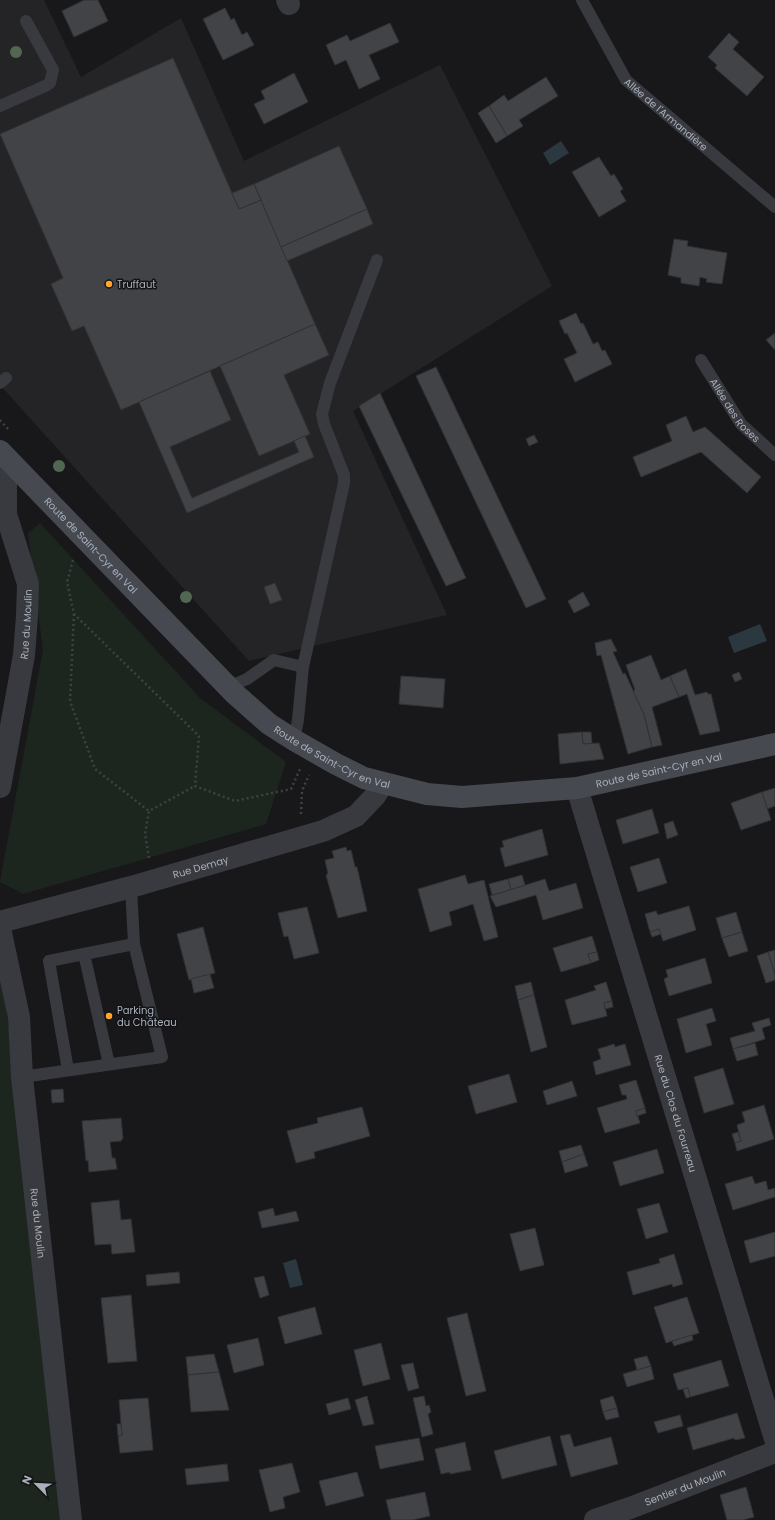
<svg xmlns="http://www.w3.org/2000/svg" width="775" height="1520" viewBox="0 0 775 1520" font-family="Poppins,sans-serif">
<rect width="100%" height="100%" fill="#18181a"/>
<path fill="#242427" d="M0,0H44L81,77L181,18L244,161L440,65L552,286L353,411L447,615L249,661L0,385Z"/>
<g fill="#1d261e">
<path d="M40,523L200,698L286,762L266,824L23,894L0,882L43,650L28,533Z"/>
<path d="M0,969L2,971L68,1520H0Z"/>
</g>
<g fill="#2c383f">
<path d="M561,141L569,153L550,165L543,153Z"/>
<path d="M760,624L767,641L734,653L728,637Z"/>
<path d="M296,1259L303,1285L290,1288L283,1263Z"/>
</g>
<g fill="#424347" stroke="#313236">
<path d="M84,0H98L108,21L74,37L62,11Z"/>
<path d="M225,8L231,20L234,18L242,35L247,32L254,45L223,60L203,19Z"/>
<path d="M390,23L399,42L369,55L380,79L359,89L346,60L335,65L326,45L347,35L350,41Z"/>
<path d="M729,33L739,42L733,49L764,77L747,96L715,68L717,65L708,57Z"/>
<path d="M173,58L239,209L261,200L315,324L121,410L84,326L72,331L51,284L63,278L0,134Z"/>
<path d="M294,73L308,102L264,124L254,104L265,99L261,91Z"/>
<path d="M546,77L558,96L519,120L523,126L507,136L489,106L504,95L508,101Z"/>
<path d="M489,106L507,136L496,143L478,113Z"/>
<path d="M339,146L367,209L281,247L254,184Z"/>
<path d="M599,157L611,176L614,174L623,189L620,191L626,201L599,217L572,172Z"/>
<path d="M254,184L261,200L239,209L232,193Z"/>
<path d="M367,209L373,224L287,261L281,247Z"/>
<path d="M674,239L688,241L687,246L727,253L722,284L706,282L707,279L700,277L699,286L681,283V278L668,275Z"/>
<path d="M576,313L581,324L583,323L593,344L598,342L602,351L605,350L612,364L575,382L564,359L577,353L567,333L565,334L559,321Z"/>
<path d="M315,324L329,355L284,375L310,434L259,456L220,366Z"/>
<path d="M775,333V350L766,340Z"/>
<path d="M436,367L546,599L526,608L416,376Z"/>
<path d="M210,371L231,420L170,447L192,498L299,452L294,441L305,436L314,457L187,513L139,402Z"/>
<path d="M380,393L466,578L446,586L359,406Z"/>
<path d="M686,416L693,432L705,427L761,477L747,493L701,452L641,477L633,457L672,441L666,425Z"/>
<path d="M534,435L538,442L529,446L526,439Z"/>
<path d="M275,583L282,600L270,604L264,587Z"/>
<path d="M583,592L590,605L574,613L568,601Z"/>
<path d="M611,639L617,651L613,652L623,674L625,673L644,714L652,747L628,754L601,655L597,656L595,643Z"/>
<path d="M651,655L661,680L670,676L679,697L652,707L662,745L652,747L644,714L633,691L635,690L626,665Z"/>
<path d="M686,669L695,695L707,692L708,694H711L720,731L700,735L687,694L679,697L670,676Z"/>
<path d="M739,672L742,679L735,682L732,675Z"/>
<path d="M401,676L445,679L443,708L399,704Z"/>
<path d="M582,732H591L592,744H583Z"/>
<path d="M582,732L583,744L599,743L604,759L560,764L558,734Z"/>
<path d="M775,788V806L767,809L762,792Z"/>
<path d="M762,792L771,820L741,830L731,803Z"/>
<path d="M652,809L659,833L623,844L616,820Z"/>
<path d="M673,821L678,835L667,839L664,824Z"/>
<path d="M542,829L548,855L505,867L500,848L504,847L502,841Z"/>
<path d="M346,847L347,851L351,850L355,867H357L367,911L338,918L326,875L328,874L325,860L334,858L332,851Z"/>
<path d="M659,858L667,883L638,892L630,867Z"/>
<path d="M465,875L468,884L484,880L498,937L484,941L473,904L449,912L452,925L430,932L418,889Z"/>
<path d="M522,875L525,885L511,890L508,879Z"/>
<path d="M508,879L511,890L492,895L489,884Z"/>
<path d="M545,879L549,891L576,883L583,908L543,920L536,895L496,907L490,896Z"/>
<path d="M689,906L696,930L663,941L659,929L650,932L645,914L656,911L658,915Z"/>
<path d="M307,907L319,953L294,959L288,936L284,937L278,913Z"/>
<path d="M736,912L742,932L722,938L716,918Z"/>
<path d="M203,927L215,973L189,980L177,934Z"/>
<path d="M659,929L661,934L652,937L650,932Z"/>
<path d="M742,932L748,951L729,957L722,938Z"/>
<path d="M592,936L597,952L588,954L591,963L561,972L553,948Z"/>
<path d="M775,950V975L768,952Z"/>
<path d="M597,952L599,960L591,963L588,954Z"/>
<path d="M768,952L775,975V980L766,983L757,956Z"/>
<path d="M705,958L712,983L669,996L664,979L668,977L666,970Z"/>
<path d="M210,974L214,988L194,993L191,979Z"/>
<path d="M531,982L534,995L518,1000L515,986Z"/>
<path d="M606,982L612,1001L604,1003L607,1016L572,1025L565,1000L596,990L594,986Z"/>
<path d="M534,995L547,1047L531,1052L518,1000Z"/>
<path d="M612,1001L613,1007L605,1009L604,1003Z"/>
<path d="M712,1008L716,1021L706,1024L712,1045L686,1053L677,1019Z"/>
<path d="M769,1018L771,1025L762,1028L765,1039L733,1049L730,1038L755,1031L752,1023Z"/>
<path d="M755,1043L758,1055L737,1061L733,1049Z"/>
<path d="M614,1044L615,1047L625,1044L631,1065L596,1075L593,1062L601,1059L598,1049Z"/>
<path d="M723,1068L734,1104L704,1113L694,1077Z"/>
<path d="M509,1074L517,1102L476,1114L468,1086Z"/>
<path d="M636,1080L645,1108L636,1111L640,1123L605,1133L597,1108L627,1099L626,1095H622L619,1085Z"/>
<path d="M572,1081L577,1096L547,1105L543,1091Z"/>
<path d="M63,1089L64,1102L52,1103L51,1090Z"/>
<path d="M764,1105L774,1139L737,1151L735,1143L741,1141L737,1125L745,1122L742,1112Z"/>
<path d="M362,1107L370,1136L314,1152L315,1158L296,1163L287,1131L318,1123L317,1118Z"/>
<path d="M645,1108L646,1113L637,1116L636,1111Z"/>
<path d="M121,1118L123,1138L121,1141L110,1142L112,1158H115L117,1169L89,1172L88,1160L86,1161L82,1121Z"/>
<path d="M738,1132L741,1141L735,1143L732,1134Z"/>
<path d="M581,1145L584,1154L562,1162L559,1151Z"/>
<path d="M657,1149L664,1173L620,1186L613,1162Z"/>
<path d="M584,1154L588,1166L565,1173L562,1162Z"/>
<path d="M752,1176L755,1184L766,1181L768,1190L775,1188V1197L733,1210L725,1184Z"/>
<path d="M119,1200L121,1220L131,1219L135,1252L112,1254L111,1244L95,1245L91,1203Z"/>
<path d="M659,1203L668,1232L646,1239L637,1209Z"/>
<path d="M273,1208L275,1216L296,1211L299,1221L262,1228L258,1212Z"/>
<path d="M535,1228L544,1265L520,1271L510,1234Z"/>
<path d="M775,1232V1256L750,1263L744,1241Z"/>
<path d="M674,1254L683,1284L673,1287L672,1284L633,1295L627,1272L660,1263L659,1259Z"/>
<path d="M179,1272L180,1283L147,1286L146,1275Z"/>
<path d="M264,1276L269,1295L260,1298L254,1278Z"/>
<path d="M131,1295L137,1361L108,1363L101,1298Z"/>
<path d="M687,1297L699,1333L666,1343L654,1307Z"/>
<path d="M315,1307L322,1334L285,1344L278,1317Z"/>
<path d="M467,1313L486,1391L466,1396L447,1318Z"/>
<path d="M692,1335L693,1340L674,1346L672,1341Z"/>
<path d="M258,1338L264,1365L234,1373L227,1345Z"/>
<path d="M381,1343L390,1379L363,1386L354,1350Z"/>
<path d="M214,1354L219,1372L188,1375L186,1357Z"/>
<path d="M647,1356L651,1366L637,1370L634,1359Z"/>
<path d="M721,1360L729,1386L690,1397L688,1388L678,1390L673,1374Z"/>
<path d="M413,1363L419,1388L408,1391L401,1365Z"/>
<path d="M651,1366L654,1379L627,1387L623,1374Z"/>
<path d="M219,1372L229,1410L191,1412L188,1375Z"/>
<path d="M688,1388L690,1397L686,1398L683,1389Z"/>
<path d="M367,1396L374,1424L363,1426L355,1400Z"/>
<path d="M424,1396L426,1406L429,1405L431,1412L428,1414L433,1434L422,1437L413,1398Z"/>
<path d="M613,1396L617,1408L603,1412L600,1400Z"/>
<path d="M148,1398L153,1450L120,1453L118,1436L122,1435L119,1400Z"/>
<path d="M348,1398L351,1409L329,1415L326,1404Z"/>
<path d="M617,1408L619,1417L606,1420L603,1412Z"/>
<path d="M737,1413L745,1438L735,1440L734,1438L693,1450L687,1428Z"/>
<path d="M680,1415L683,1426L658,1433L654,1422Z"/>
<path d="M117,1424H121L122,1435L118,1436Z"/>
<path d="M570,1434L574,1447L611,1437L618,1464L571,1477L560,1436Z"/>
<path d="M550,1436L557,1465L502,1479L494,1451Z"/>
<path d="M419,1438L424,1460L380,1469L375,1446Z"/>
<path d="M465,1442L471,1470L450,1474V1472L441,1474L435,1449Z"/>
<path d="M292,1463L300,1492L283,1497L285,1508L270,1512L259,1470Z"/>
<path d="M227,1464L229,1481L187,1485L185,1469Z"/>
<path d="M357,1472L364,1496L326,1506L319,1481Z"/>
<path d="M746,1487L754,1517L743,1520H727L720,1495Z"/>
<path d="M425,1492L430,1516L412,1520H391L386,1500Z"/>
</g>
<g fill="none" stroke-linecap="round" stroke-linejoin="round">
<g stroke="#3e4147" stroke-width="2.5" stroke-dasharray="2 3" stroke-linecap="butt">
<path d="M0,420L8,429"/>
<path d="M73,560L67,582L74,614L199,736L195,786L235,801L291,789L300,769"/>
<path d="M74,614L70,701L95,769L149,811"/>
<path d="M301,814L302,791L309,775"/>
<path d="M149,858L145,834L149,811L195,786"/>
</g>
<g stroke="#383a3f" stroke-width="12">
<path id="s1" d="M582,0L626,80L775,207"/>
<path d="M0,106L45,86L50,83L53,70L26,21"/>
<path id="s2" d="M701,360L741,424L775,455"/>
<path d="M0,383L6,378"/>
<path d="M228,687L247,679L274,660L303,667"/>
<path d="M294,740L298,720L303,667L344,483V475L324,424L322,414L330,383L377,260"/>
<path d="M109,1064L84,954L134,944"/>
<path d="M68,1070L49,961L84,954"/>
<path d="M22,1077L162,1057L134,944L131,887"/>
</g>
<g stroke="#383a3f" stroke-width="22">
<path d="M287,0L289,4"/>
<path id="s3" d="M0,787L24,655L27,616L28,584L6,514V475L14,466"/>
<path id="s4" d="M577,788L775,1439"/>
<path id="s5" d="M0,922L131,887L323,831L356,816L375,796L383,783"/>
<path id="s6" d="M0,928L19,1017L22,1077L71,1520"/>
<path id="s7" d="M595,1520L630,1508L775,1452"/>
</g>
<path stroke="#464950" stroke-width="22" id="s8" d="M0,451L235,694L269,724L294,740L336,764L364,778L427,794L462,797L577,788L775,744"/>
</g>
<g fill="#516751">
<circle cx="16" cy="52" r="6"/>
<circle cx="59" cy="466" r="6"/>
<circle cx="186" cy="597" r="6"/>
</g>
<g fill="#ffa72b" stroke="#131315" stroke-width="1.5">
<circle cx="109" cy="284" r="4"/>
<circle cx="109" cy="1016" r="4"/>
</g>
<g text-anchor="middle" stroke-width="3" stroke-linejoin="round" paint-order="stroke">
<g font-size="10" fill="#a9b0bb" stroke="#131315">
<text dy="4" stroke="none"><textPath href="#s1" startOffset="144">Allée de l'Armandière</textPath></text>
<text dy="4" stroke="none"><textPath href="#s2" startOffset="61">Allée des Roses</textPath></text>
<text dy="4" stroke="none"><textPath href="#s8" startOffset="131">Route de Saint-Cyr en Val</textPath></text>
<text dy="4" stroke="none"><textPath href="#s3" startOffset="165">Rue du Moulin</textPath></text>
<text dy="4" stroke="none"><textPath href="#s8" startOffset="455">Route de Saint-Cyr en Val</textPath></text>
<text dy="4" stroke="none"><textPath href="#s8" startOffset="792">Route de Saint-Cyr en Val</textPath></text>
<text dy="4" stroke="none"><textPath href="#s5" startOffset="208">Rue Demay</textPath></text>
<text dy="4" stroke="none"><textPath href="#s4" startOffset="340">Rue du Clos du Fourreau</textPath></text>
<text dy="4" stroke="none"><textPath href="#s6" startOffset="298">Rue du Moulin</textPath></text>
<text dy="4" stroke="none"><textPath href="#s7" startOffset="96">Sentier du Moulin</textPath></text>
</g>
<g font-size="10" fill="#a9b0bb" stroke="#131315" text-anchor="start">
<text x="117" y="288">Truffaut</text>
<text x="117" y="1014">Parking<tspan x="117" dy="12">du Château</tspan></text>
</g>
</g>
<g transform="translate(36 1484) rotate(294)" stroke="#131315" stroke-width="3" paint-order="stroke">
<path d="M0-3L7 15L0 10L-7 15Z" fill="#a9b0bb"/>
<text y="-6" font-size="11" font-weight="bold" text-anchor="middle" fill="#a9b0bb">N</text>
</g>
</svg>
